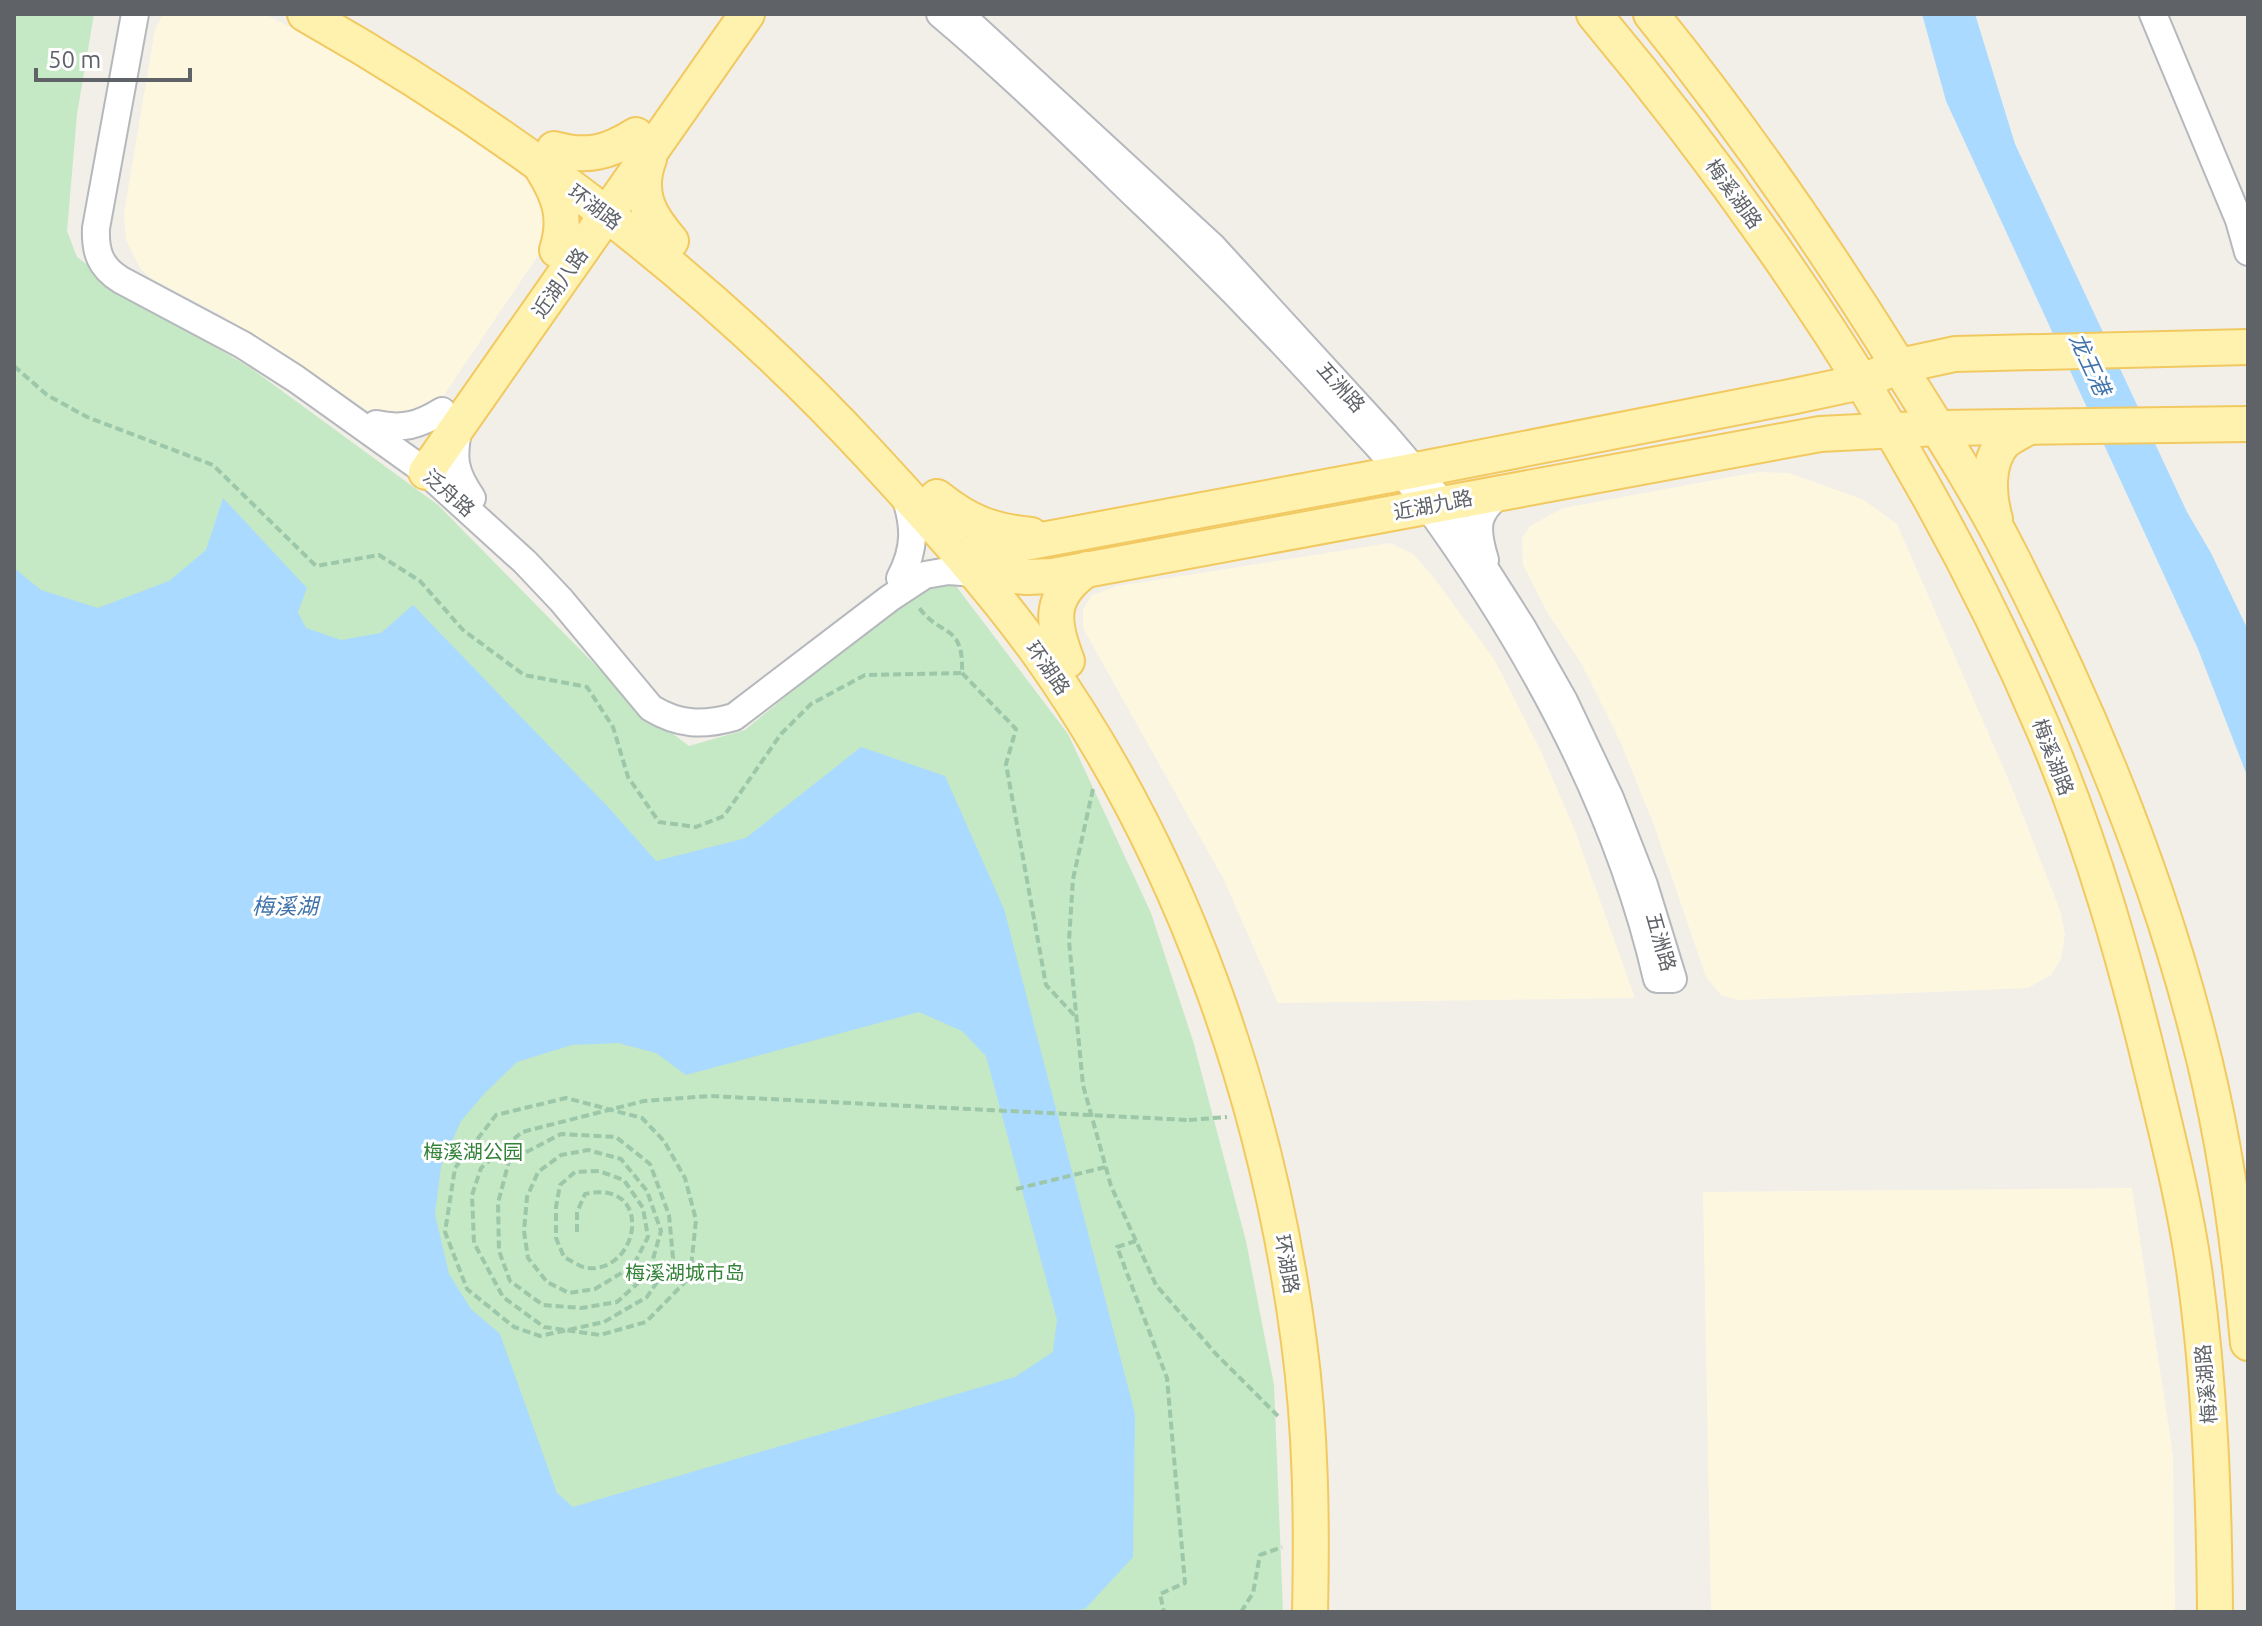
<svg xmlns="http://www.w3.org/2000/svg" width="2262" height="1626" viewBox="0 0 2262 1626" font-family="Ubuntu,'Noto Sans SC',sans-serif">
<rect width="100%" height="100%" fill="#f1efe8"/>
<g fill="#fef7e0">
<path d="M163,14H265L356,61L478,142L543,192L549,209L541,251L442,398L425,409L405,415H374L297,362L221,315L149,277L140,268L126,240L124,213L155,30Z"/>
<path d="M1758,472L1789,473L1864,500L1897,524L2013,790L2061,913L2065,934L2061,959L2051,975L2028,988L1740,1000L1722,996L1706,977L1655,828L1620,741L1581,663L1547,612L1523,565L1522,538L1530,526L1563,508Z"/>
<path d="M1390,543L1413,554L1431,574L1494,659L1540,749L1575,831L1635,998L1278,1003L1224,880L1083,628V610L1092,595L1118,586Z"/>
<path d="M2132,1188L2173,1455L2175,1612H1711L1703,1192Z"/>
</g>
<path fill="#c5e8c5" d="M14,14H94L77,114L67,231L77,257L125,293L252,369L438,505L607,677L651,717L689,746L745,730L919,586H956L1068,734L1151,913L1193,1041L1246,1241L1274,1385L1283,1612H14Z"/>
<g fill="#aadaff" fill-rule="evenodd">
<path d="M1922,14H1975L2015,144L2187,512L2211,553L2248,630V778L2198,649L1946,101Z"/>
<path d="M223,498L307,588L298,612L306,628L341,640L381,633L413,605L609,808L656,861L746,838L861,747L945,776L1004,909L1135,1414L1133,1557L1085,1609L1049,1612H14V568L41,590L98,608L169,581L206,550ZM919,1012L962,1031L986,1056L1057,1320L1053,1352L1015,1377L573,1507L557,1493L500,1334L471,1309L449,1274L435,1214L441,1166L461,1121L485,1093L517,1062L572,1045L618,1043L656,1053L686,1075Z"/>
</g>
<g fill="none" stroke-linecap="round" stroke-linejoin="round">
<g stroke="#b5b8bc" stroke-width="30">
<g id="minor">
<path d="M135,14L96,228C95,252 100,267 121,280L243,345L296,379L426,472L525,562L561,600L651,708C679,725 703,726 734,717L890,598L925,575L948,571L976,573"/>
<path d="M940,14C1009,72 1073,135 1138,198C1208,264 1275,333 1340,405C1370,438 1402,470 1428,507C1530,648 1618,809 1657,979H1673L1644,885L1610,798L1564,701L1522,627L1443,503L1385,435L1212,246L960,14"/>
<path d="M2153,14L2239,220L2248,252"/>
<path d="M376,424C403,430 419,425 442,411"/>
<path d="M459,427C452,458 454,472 472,498"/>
<path d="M1485,560C1475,527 1475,512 1504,491"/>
<path d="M900,578C916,548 915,525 904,493"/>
</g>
</g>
<g stroke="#f2c960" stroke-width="38">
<g id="major">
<path d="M305,14C513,132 709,280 871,456C930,520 989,584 1040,655C1182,855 1267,1099 1299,1342C1311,1432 1312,1522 1310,1612"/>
<path d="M1594,14C1776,232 1935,473 2046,735C2093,846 2126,963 2154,1080C2169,1142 2185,1206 2194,1269C2210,1383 2214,1497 2215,1612"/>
<path d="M1651,14C1740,124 1820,240 1895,360C1934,423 1975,485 2009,552C2088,706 2155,867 2198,1035C2224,1133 2239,1242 2248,1343"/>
<path d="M554,149C586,158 608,153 636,135"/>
<path d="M649,159C636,193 649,216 671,241"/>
<path d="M543,170C560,197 567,219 557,250"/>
<path d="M426,472L747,14"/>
<path d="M937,497C968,522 991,531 1031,535"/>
<path d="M1995,519C1988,496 1986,462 2004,442C2010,437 2020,432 2027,428"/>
<path d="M961,555L1401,473L1795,396L1861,382L1899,366L1955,354L2248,347"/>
<path d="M976,573L1027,577L1053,576L1820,434L1939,428L2248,424"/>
<path d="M1067,661C1051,620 1049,596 1087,569"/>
</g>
</g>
<g stroke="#9cc7a9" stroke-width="4" stroke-dasharray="8 4" stroke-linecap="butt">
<path d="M14,366L47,395L87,417L213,465L316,566L379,555L420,581L463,630L524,675L587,687L613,727L628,777L659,822L696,827L724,816L781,734L811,704L865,675L962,673C964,621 939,638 918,606"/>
<path d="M962,673L1016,729L1006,764L1046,985L1075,1016"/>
<path d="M1093,789L1073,879L1069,941L1083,1085L1111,1186L1156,1285L1216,1354L1278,1416"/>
<path d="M1189,1120L1227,1117"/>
<path d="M1016,1189L1106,1167"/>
<path d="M1136,1241L1117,1247L1167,1378L1185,1583L1160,1594L1164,1612"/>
<path d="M1241,1612L1253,1593L1260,1555L1282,1547"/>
</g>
<use href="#minor" stroke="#fff" stroke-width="26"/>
<use href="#major" stroke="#fff2af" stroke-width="34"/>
<path stroke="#9cc7a9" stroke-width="4" stroke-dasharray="8 4" stroke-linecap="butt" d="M577,1232V1212L585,1194C654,1178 641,1273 587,1268C580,1267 570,1260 564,1257L556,1238V1207L560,1185L575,1172L599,1171L624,1180L643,1208L648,1237L633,1266L595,1289L569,1293L547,1282L528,1258L524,1231L527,1197L538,1172L561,1155L588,1150L621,1159L647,1191L661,1231L649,1273L617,1302L581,1308L543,1305L510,1281L499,1251L498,1203L509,1161L561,1134L616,1137L650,1164L669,1215L673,1258L647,1297L604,1322L540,1336L514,1327L467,1289L445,1232L455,1168L496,1115L566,1098L642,1118L664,1141L685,1178L696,1220L690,1277L646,1322L600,1335L544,1327L503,1297L474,1243L472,1195L481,1168L522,1132L644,1101L709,1096L1189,1120"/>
</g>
<g text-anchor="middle" stroke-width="6" stroke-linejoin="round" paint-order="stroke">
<g font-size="20" fill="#5f6368" stroke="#fff">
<text transform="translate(1734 194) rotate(54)" y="7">梅溪湖路</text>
<text transform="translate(595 207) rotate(37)" y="7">环湖路</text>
<text transform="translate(560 283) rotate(-55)" y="7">近湖八路</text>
<text transform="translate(1341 387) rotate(48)" y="7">五洲路</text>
<text transform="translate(449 493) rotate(41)" y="7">泛舟路</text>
<text transform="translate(1433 505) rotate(-11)" y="7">近湖九路</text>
<text transform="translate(1048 668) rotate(55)" y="7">环湖路</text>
<text transform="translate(2053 757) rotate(69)" y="7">梅溪湖路</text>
<text transform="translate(1661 942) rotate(74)" y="7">五洲路</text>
<text transform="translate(1287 1264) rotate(80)" y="7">环湖路</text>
<text transform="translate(2206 1384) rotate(-95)" y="7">梅溪湖路</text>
</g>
<g font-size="20" fill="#348238" stroke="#fff">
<text x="473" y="1159">梅溪湖公园</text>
<text x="685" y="1280">梅溪湖城市岛</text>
</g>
<g font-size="22" font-style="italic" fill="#4174aa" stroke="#fff">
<text transform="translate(2090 364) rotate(65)" y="8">龙王港</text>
<text x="285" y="914">梅溪湖</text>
</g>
</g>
<rect width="2262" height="1626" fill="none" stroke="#5f6368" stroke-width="32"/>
<path d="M36 68v12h154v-12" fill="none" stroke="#5f6368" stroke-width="4"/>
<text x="48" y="68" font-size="24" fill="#5f6368" stroke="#ffffff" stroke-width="6" paint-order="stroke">50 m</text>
</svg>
